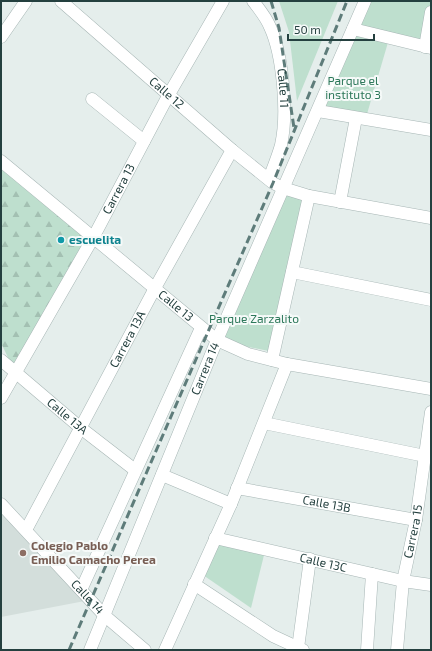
<svg xmlns="http://www.w3.org/2000/svg" width="432" height="651" viewBox="0 0 432 651" font-family="'Exo 2',sans-serif">
<defs>
<pattern id="forest-firs" width="22" height="20" patternUnits="userSpaceOnUse"><rect width="22" height="20" fill="#bedfce"/><path d="M5 1l3.5 6h-7zM16 11l3.5 6h-7z" fill="#a3c0b2"/></pattern>
</defs>
<rect width="100%" height="100%" fill="#e5eeec"/>
<path fill="#d3dedb" d="M1,505L90,600L1,617Z"/>
<path fill="url(#forest-firs)" d="M1,161L93,238L15,372L1,343Z"/>
<g fill="#bedfce">
<path d="M279,1H338L297,101L289,32Z"/>
<path d="M364,1H431L423,44L389,39L367,114L324,106Z"/>
<path d="M285,188L307,194L274,352L234,344L218,337Z"/>
<path d="M217,540L265,551L251,608L203,575Z"/>
</g>
<g fill="none" stroke-linecap="round" stroke-linejoin="round">
<g stroke="#a7b6b5" stroke-width="13">
<g id="minor">
<path id="s1" d="M61,1L232,150L273,183L283,188L309,196L431,218"/>
<path id="s2" d="M253,1C259,9 266,17 270,27C283,55 288,114 281,145C278,156 273,168 269,179"/>
<path d="M353,29L431,48"/>
<path d="M1,37L26,1"/>
<path d="M425,47L431,12"/>
<path d="M92,99L144,141"/>
<path d="M318,111L431,130"/>
<path id="s3" d="M1,161L217,340L248,354L287,364L431,389"/>
<path d="M340,202L356,118"/>
<path d="M292,272L431,300"/>
<path id="s4" d="M1,360L82,429L135,470"/>
<path d="M272,360L309,196"/>
<path id="s5" d="M1,398L93,238L168,96L223,1"/>
<path d="M264,423L425,456"/>
<path d="M162,475L231,504"/>
<path id="s6" d="M237,488L416,520"/>
<path id="s7" d="M1,504L105,616L145,650"/>
<path id="s8" d="M26,530L155,288L232,150"/>
<path id="s9" d="M215,538L403,581L431,585"/>
<path d="M194,584L273,636L303,650"/>
<path d="M81,590L201,328"/>
<path d="M298,648L310,559"/>
<path id="s10" d="M90,650L217,340L365,1"/>
<path d="M165,650L231,504L287,364"/>
<path d="M367,650L372,574"/>
<path id="s11" d="M397,650L403,581L416,520L431,412"/>
</g>
</g>
<use href="#minor" stroke="#fff" stroke-width="12"/>
<g stroke="#5e7c7a" stroke-width="3" stroke-dasharray="8 4" stroke-linecap="butt">
<path d="M271,1L279,28L294,128"/>
<path d="M69,650L273,183L347,1"/>
</g>
</g>
<circle fill="#0f9aa8" stroke="#f6faf9" stroke-width="1.5" cx="61" cy="240" r="4"/>
<circle fill="#8d6e63" stroke="#f6faf9" stroke-width="1.5" cx="23" cy="553" r="4"/>
<g text-anchor="middle" stroke-width="4" stroke-linejoin="round" paint-order="stroke">
<g font-size="12" fill="#2d785a" stroke="#f6faf9">
<text x="353" y="85">Parque el<tspan x="353" dy="14">instituto 3</tspan></text>
<text x="254" y="323">Parque Zarzalito</text>
</g>
<g font-size="12" fill="#24403f" stroke="#f6faf9">
<text dy="4" stroke="none"><textPath href="#s2" startOffset="94">Calle 11</textPath></text>
<text dy="4" stroke="none"><textPath href="#s1" startOffset="140">Calle 12</textPath></text>
<text dy="4" stroke="none"><textPath href="#s5" startOffset="240">Carrera 13</textPath></text>
<text dy="4" stroke="none"><textPath href="#s3" startOffset="227">Calle 13</textPath></text>
<text dy="4" stroke="none"><textPath href="#s8" startOffset="216">Carrera 13A</textPath></text>
<text dy="4" stroke="none"><textPath href="#s10" startOffset="304">Carrera 14</textPath></text>
<text dy="4" stroke="none"><textPath href="#s4" startOffset="87">Calle 13A</textPath></text>
<text dy="4" stroke="none"><textPath href="#s6" startOffset="91">Calle 13B</textPath></text>
<text dy="4" stroke="none"><textPath href="#s11" startOffset="120">Carrera 15</textPath></text>
<text dy="4" stroke="none"><textPath href="#s9" startOffset="111">Calle 13C</textPath></text>
<text dy="4" stroke="none"><textPath href="#s7" startOffset="127">Calle 14</textPath></text>
</g>
<g font-size="12" font-weight="bold" fill="#0d838f" stroke="#f6faf9" text-anchor="start">
<text x="69" y="244">escuelita</text>
</g>
<g font-size="12" font-weight="bold" fill="#785e54" stroke="#f6faf9" text-anchor="start">
<text x="31" y="550">Colegio Pablo<tspan x="31" dy="14">Emilio Camacho Perea</tspan></text>
</g>
</g>
<rect width="432" height="651" fill="none" stroke="#24403f" stroke-width="4"/>
<path d="M288 34v6h86v-6" fill="none" stroke="#24403f" stroke-width="2"/>
<text x="294" y="34" font-size="12" fill="#24403f" stroke="#f6faf9" stroke-width="3" paint-order="stroke">50 m</text>
</svg>
